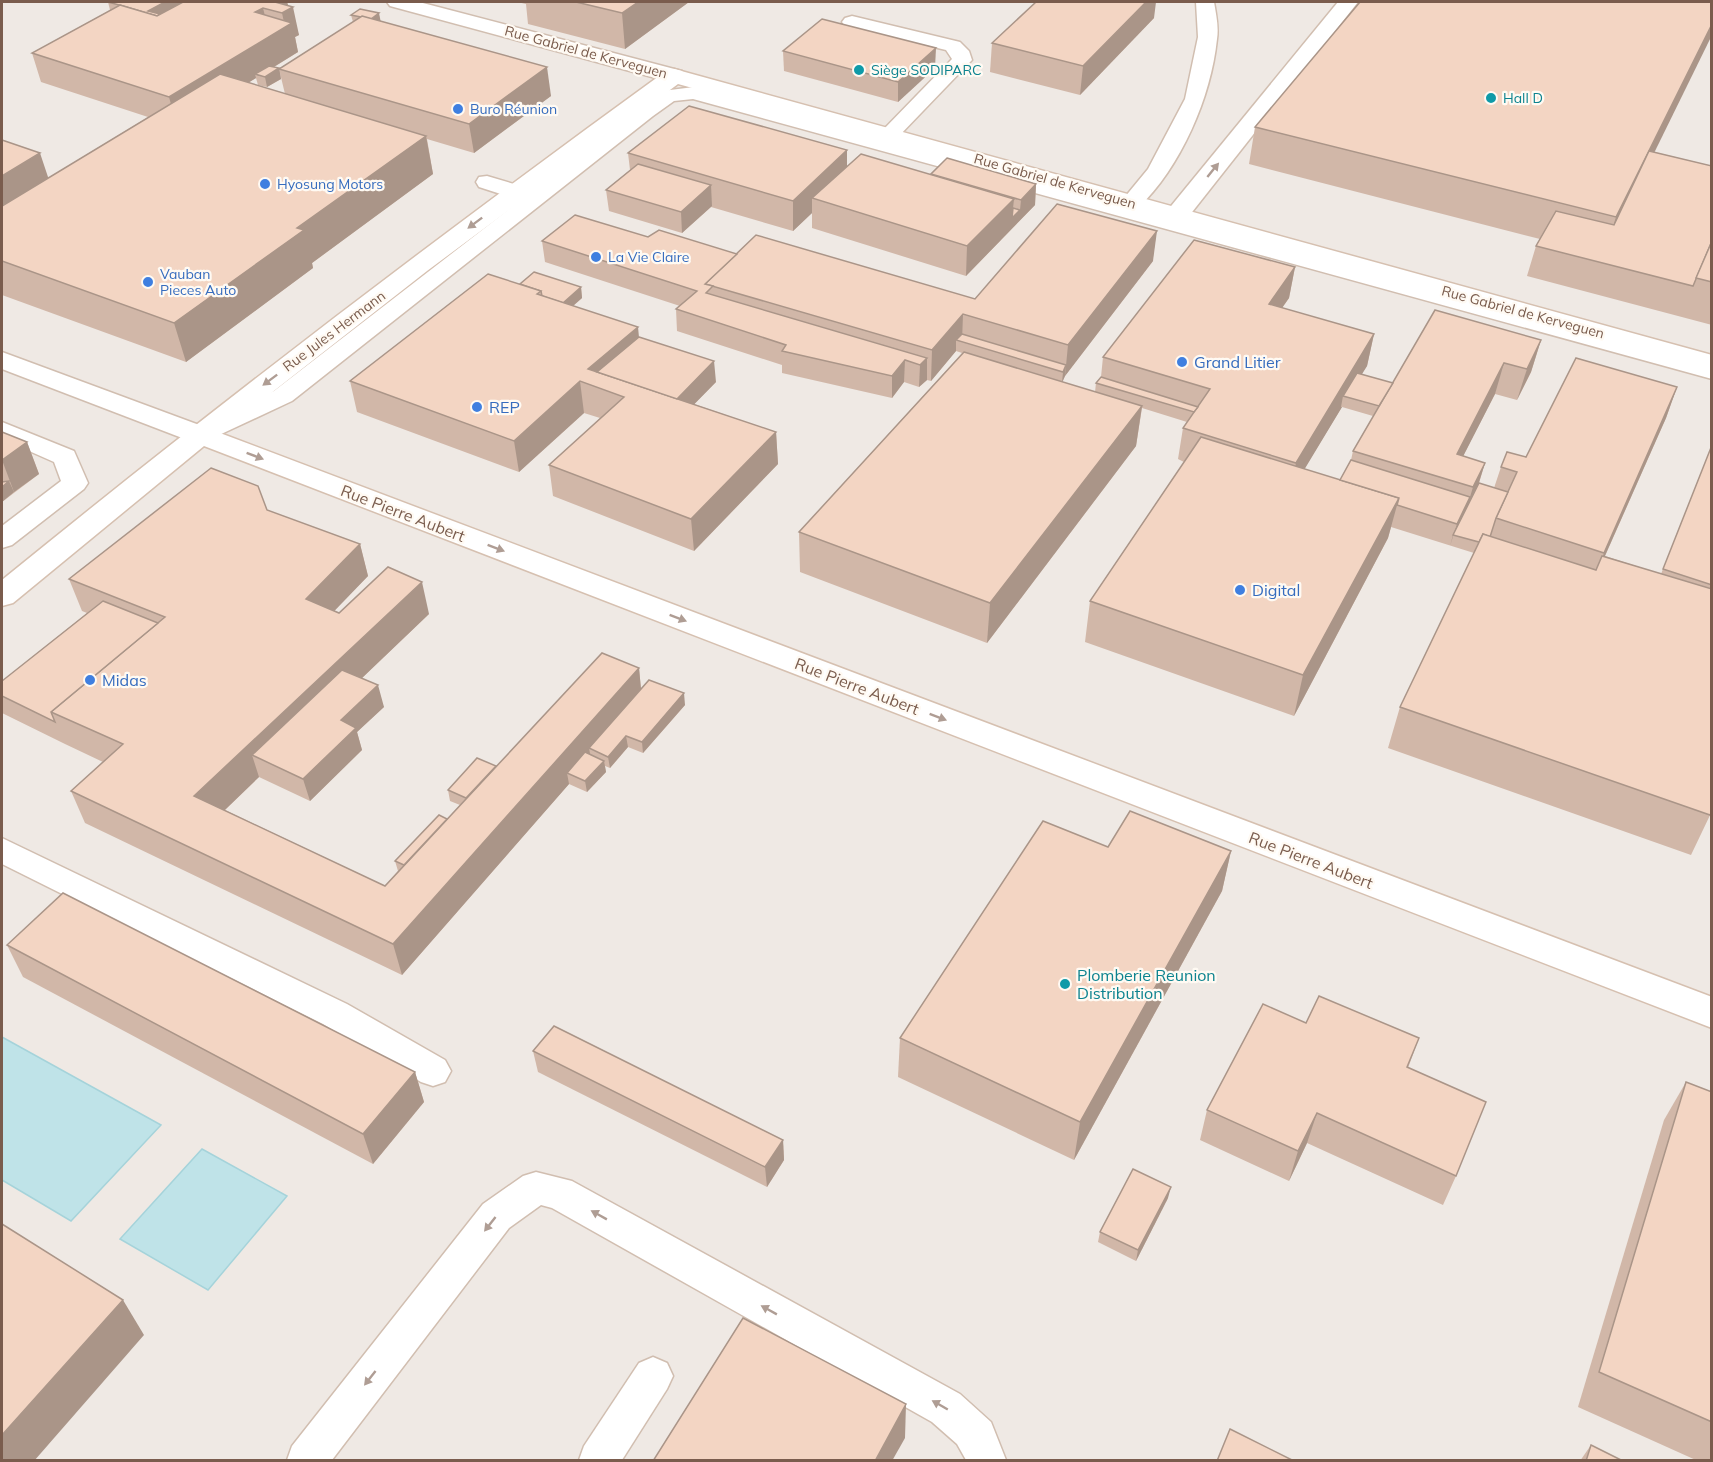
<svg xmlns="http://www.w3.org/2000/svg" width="1713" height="1462" viewBox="0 0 1713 1462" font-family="Mulish,sans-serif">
<rect width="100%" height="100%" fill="#fdf6ec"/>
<rect fill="#efe9e4" x="2" y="2" width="1709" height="1458"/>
<g fill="#bfe3e8" stroke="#a5d3da" stroke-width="1.5">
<path d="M2,1037L161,1125L71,1221L2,1180Z"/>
<path d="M202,1149L287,1196L208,1290L120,1239Z"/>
</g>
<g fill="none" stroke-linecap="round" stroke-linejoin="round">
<g stroke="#d1beb0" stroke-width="3">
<g id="lane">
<path d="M1196,2H1214C1216,14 1219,27 1217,39C1211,97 1181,167 1138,208L1712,364V379L693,99L674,101L653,116L292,401L217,436L208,439L199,436L195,431L199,426L274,391L662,91L694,87L882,138L880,134L883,130L952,59L946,50L845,26L842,22L845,18L852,16L960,42L969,51L972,60L897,138L890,140L1120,203L1148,169L1185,99L1198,37Z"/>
<path d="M487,176L524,187L527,192L524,197L516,199L479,187L476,182L479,177Z"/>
<path d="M2,422L74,451L88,483L84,489L12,545L2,548V526L61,481L54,462L2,439Z"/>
<path d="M2,838L347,1004L445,1060L451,1071L445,1082L433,1086L421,1082L323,1024L2,864Z"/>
<path d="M536,1172L572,1181L960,1394L991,1422L1006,1460H966L957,1444L932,1422L552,1208L541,1205L509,1228L332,1460H287L292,1446L483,1204L523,1176Z"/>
<path d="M653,1357L667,1363L673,1376L667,1389L622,1460H579L584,1446L639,1363Z"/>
</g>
</g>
<g stroke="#d1beb0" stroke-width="3">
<g id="street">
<path d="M387,2H419L682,71L685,76L682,81L674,83L390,6Z"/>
<path d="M1338,2H1358L1185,221L1176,223L1167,221L1164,216L1167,211Z"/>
<path d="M2,352L210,429L214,435L210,441L200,444L190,441L2,369Z"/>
</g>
</g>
<g stroke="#d6c0b0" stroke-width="3">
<path id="secondary" d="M674,69L1712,355V371L678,84L427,271L220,433L1712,997V1028L204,446L13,603L2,606V580C218,404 440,235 666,71Z"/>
</g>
<use href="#lane" fill="#fff" fill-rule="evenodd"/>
<use href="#street" fill="#fff" fill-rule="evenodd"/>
<use href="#secondary" fill="#fff" fill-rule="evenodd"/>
</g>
<g fill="#d1b7a8" fill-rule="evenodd">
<path d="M108,2H287L299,35L295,37L298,52L274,67L279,68L281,79L267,87L258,85L256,78L248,83L285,94L279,69L353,22L351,15L381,21L551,96L474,153L427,139L433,174L312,263L313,268L186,362L2,295V140L48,178L148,117L41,82L32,53L110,10Z"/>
<path d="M517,2H689L625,49L528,24L526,4Z"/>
<path d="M1154,18L1080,95L990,72L992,43Z"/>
<path d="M783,51L935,68L898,102L784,71Z"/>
<path d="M1255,127L1654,152L1712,166V325L1527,276L1536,246L1540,239L1249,164Z"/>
<path d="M628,153L847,167L1036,184L1035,205L966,276L812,228V213L793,231L711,207L682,233L609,211L606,190L630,170Z"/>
<path d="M648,237L975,299L1153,261L1065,376L1062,382L1095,392L1096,383L1101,377L1103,357L1295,267L1289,298L1282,308L1374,334L1367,366L1361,374L1393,383L1541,340L1531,372L1517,400L1495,394L1463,456L1485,463L1479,483L1494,488L1501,467L1526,457L1677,387L1666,418L1605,556L1661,574L1712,445V811L1691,855L1388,748L1400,707L1474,553L1391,527L1388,538L1294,716L1085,642L1090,601L1184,462L1178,459L1183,428L1187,422L1142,408L1136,446L987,643L800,572L799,532L962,353L956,351L931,381L927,380L919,387L904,382L892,398L782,373V365L677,331L676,309L680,306L545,262L542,241ZM1342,407L1373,416L1353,451L1351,460L1340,480L1304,469Z"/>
<path d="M520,284L581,287L582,298L573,306L639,337L716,382L694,404L776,432L778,464L694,551L553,496L549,465L600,418L584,413L519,472L357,412L350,381Z"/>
<path d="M2,432L27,442L39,474L2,502Z"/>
<path d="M267,510L360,544L368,576L334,611L339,613L429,614L362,678L384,707L357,732L362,750L310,801L259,777L225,810L385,886L398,871L395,861L447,819L460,805L450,801L448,790L496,766L639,668L641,689L685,705L643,753L628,747L610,768L605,766L606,772L587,792L569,784L402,975L85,823L71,791L103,762L65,744L2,713V681L87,613L82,611L69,579Z"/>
<path d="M1231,851L1222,891L1074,1160L898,1077L900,1038Z"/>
<path d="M7,945L415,1072L424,1102L373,1164L23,977Z"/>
<path d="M1306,1023L1419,1038L1408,1068L1456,1176L1443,1205L1307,1143L1289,1181L1200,1140L1207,1110Z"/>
<path d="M533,1051L783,1140L784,1160L767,1187L538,1072Z"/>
<path d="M1686,1082L1712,1092V1461H1698L1578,1407L1664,1120Z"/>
<path d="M1168,1198L1136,1261L1098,1242L1100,1232Z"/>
<path d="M1591,1445L1623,1461H1580Z"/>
</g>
<g fill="#aa9588">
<path d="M165,2H185L151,21L148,11Z"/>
<path d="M275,2H287L289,9L293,7L299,35L295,37L298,52L259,76L255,74L256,78L177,126L169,97L285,27L282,13Z"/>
<path d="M638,2H689L625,49L622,13Z"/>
<path d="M1146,2H1156L1154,18L1080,95L1083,66Z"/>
<path d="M263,8L270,36L255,12Z"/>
<path d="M379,13L381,23L370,20Z"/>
<path d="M1712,24V35L1604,255L1616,217Z"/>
<path d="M936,48L935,68L898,102V82Z"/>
<path d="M547,67L551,96L474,153L469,124Z"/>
<path d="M279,68L281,79L267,87L265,77Z"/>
<path d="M426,136L433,174L312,263L313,268L186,362L174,323L297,228Z"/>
<path d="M847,150V180L812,198V213L793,231V201Z"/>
<path d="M40,153L50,183L2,213V176Z"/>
<path d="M1036,184L1035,205L966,276L967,246L1014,199L1012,218L1020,210L1021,200Z"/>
<path d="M711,185L712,206L682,233L681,212Z"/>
<path d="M1157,231L1153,261L1065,376L1068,345Z"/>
<path d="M1295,267L1289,298L1263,335L1269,304Z"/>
<path d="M581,287L582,298L558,319L556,308Z"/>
<path d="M963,314L962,342L956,340V351L931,381L932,350Z"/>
<path d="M638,327L641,358L610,385L588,369Z"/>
<path d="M1374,334L1367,366L1348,397L1343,396L1341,407H1342L1289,495L1296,463Z"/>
<path d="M1541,340L1531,372L1517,400L1527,369Z"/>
<path d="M927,358V380L919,387L920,365Z"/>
<path d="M905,360L904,382L892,398V376Z"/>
<path d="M714,361L716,382L672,427L670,406Z"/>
<path d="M1504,363L1495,394L1451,480L1457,454Z"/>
<path d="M1066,365L1065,376L1062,383L1063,372Z"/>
<path d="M580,381L584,413L519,472L514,441Z"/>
<path d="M1677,387L1666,418L1592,585L1604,553Z"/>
<path d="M1142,406L1136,446L987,643L990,603Z"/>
<path d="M776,432L778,464L694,551L691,519Z"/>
<path d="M27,442L39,474L14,492L2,460Z"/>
<path d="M1485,463L1475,495L1453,535L1450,546L1457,524L1470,497L1473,487Z"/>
<path d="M9,481L14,492L2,502V487Z"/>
<path d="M1399,498L1388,538L1294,716L1303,675Z"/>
<path d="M360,544L368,576L315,631L306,599Z"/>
<path d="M422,582L429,614L272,764L252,755L259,777L206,828L194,796Z"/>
<path d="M639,668L642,700L589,748L591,759L567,773L569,784L402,975L393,944Z"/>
<path d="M378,685L384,707L357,732L362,750L310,801L303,779L341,720Z"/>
<path d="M684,693L685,705L643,753L642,742Z"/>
<path d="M626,736L628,747L610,768L608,757Z"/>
<path d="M604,761L606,772L587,792L585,781Z"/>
<path d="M1231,851L1222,891L1074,1160L1080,1122Z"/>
<path d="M415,1072L424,1102L373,1164L363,1134Z"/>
<path d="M1317,1113L1307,1143L1289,1181L1298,1151Z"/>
<path d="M783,1140L784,1160L767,1187L765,1167Z"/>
<path d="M1171,1187L1168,1198L1136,1261L1138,1250Z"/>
<path d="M123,1300L144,1335L34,1461H2V1435Z"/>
<path d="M906,1404L905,1438L892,1461H875Z"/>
</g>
<g fill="#f3d5c3" stroke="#aa9588" stroke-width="1.5">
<path d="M108,2H165L148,11L160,14L157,16L120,5H119Z"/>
<path d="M183,2H275L293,7L282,13L263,8L255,12L292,23L169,97L32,53L120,5L157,16Z"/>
<path d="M576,2H638L622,13Z"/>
<path d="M1036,2H1146L1083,66L992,43Z"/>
<path d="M1360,2H1712V24L1616,217L1255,127Z"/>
<path d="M360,9L379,13L371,19L351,15Z"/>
<path d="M362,16L547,67L469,124L279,69Z"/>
<path d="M822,19L936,48L898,82L783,51Z"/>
<path d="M269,66L279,68L265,77L255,74Z"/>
<path d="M220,74L426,136L297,228L304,230L174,323L2,261V206Z"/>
<path d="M689,106L847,150L793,201L628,153Z"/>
<path d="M2,140L40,153L2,176Z"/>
<path d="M1649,151L1712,166V241L1693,286L1536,246L1556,211L1614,225Z"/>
<path d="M861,154L1014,199L967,246L812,198Z"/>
<path d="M947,158L1036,184L1021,200L931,174Z"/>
<path d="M638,164L711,185L681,212L606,190Z"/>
<path d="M1057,204L1157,231L1068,345L963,314L932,350L705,284L756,235L975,299Z"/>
<path d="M1013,208L1020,210L1012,218Z"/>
<path d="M575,215L648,237L659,230L737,254L705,284L713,286L706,293L927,358L920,365L905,360L892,376L782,351L786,345L676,309L697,291L542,241Z"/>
<path d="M1194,240L1295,267L1269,304L1374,334L1296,463L1183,428L1210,389L1103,357Z"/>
<path d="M1712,241V282L1696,278Z"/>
<path d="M534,272L581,287L563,303L542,296L541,291L520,284Z"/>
<path d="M488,274L541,291L537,294L638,327L588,369L776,432L691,519L549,465L624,397L580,381L514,441L350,381Z"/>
<path d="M1435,310L1541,340L1527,369L1504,363L1457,454L1485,463L1473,487L1353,451Z"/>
<path d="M962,334L1066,365L1063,372L956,340Z"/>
<path d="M639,337L714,361L677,399L597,372Z"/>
<path d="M964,352L1142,406L990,603L799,532Z"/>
<path d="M1576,358L1677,387L1604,553L1496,518L1517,472L1501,467L1507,452L1526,457Z"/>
<path d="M1357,373L1393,383L1379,406L1343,396Z"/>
<path d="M1101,377L1198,407L1194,412L1096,383Z"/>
<path d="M2,432L27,442L2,460Z"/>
<path d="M1201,437L1399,498L1303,675L1090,601Z"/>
<path d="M1712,445V585L1663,569Z"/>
<path d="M1351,460L1470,497L1457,524L1397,505L1399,498L1340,480Z"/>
<path d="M211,468L258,486L267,510L360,544L306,599L339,613L388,567L422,582L194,796L385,886L602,653L639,668L393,944L71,791L123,744L51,712L165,617L69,579Z"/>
<path d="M9,481L2,487V482Z"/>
<path d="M1479,483L1508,492L1496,518L1490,537L1483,534L1479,542L1453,535Z"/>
<path d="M1483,534L1596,570L1602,556L1712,589V811L1710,815L1400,707Z"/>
<path d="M103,601L158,623L51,712L55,722L2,696V681Z"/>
<path d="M342,670L378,685L341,720L356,728L303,779L252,755Z"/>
<path d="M649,680L684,693L642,742L626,736L608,757L589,748Z"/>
<path d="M585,752L604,761L585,781L567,773Z"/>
<path d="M477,758L496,766L466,798L448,790Z"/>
<path d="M1130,811L1231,851L1080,1122L900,1038L1043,821L1108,847Z"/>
<path d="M439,815L447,819L404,865L395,861Z"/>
<path d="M63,893L415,1072L363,1134L7,945Z"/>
<path d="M1319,996L1419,1038L1407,1067L1486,1102L1456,1176L1317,1113L1298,1151L1207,1110L1263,1004L1306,1023Z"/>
<path d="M554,1026L783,1140L765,1167L533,1051Z"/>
<path d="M1686,1082L1712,1092V1422L1599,1372Z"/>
<path d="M1133,1169L1171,1187L1138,1250L1100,1232Z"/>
<path d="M2,1224L123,1300L2,1435Z"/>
<path d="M743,1318L906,1404L875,1461H653Z"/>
<path d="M1230,1429L1294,1461H1217Z"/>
<path d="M1591,1445L1623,1461H1586Z"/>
</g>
<defs><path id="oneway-solid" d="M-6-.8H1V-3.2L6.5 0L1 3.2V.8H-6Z" transform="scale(1.5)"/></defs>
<g fill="#af9d94">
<use href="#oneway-solid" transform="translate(1213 170) rotate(-51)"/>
<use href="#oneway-solid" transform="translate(475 223) rotate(143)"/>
<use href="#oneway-solid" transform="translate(270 380) rotate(143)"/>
<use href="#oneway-solid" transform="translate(255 456) rotate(21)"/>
<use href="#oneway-solid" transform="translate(496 548) rotate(21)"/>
<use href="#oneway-solid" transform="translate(678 618) rotate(21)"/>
<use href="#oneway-solid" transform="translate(938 717) rotate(21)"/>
<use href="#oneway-solid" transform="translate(599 1215) rotate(-151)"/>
<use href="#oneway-solid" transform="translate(490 1224) rotate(128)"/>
<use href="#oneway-solid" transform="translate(769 1310) rotate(-151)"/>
<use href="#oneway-solid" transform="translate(370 1378) rotate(128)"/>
<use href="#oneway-solid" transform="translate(940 1405) rotate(-150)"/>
</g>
<g fill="#0f9aa8" stroke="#fffaf3" stroke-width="2">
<circle cx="859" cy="70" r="6"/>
<circle cx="1491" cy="98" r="6"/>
<circle cx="1065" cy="984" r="6"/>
</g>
<g fill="#3f7fe0" stroke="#fffaf3" stroke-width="2">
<circle cx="458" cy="109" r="6"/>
<circle cx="265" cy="184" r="6"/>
<circle cx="596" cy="257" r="6"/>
<circle cx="148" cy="282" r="6"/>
<circle cx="1182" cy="362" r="6"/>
<circle cx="477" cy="407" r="6"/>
<circle cx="1240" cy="590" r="6"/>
<circle cx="90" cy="680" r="6"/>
</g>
<g text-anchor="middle" stroke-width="4.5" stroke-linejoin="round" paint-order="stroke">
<g font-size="14" fill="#7a5c4d" stroke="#fffaf3">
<text transform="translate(586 52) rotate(15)" y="5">Rue Gabriel de Kerveguen</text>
<text transform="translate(1055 181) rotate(16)" y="5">Rue Gabriel de Kerveguen</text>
<text transform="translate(1523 312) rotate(15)" y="5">Rue Gabriel de Kerveguen</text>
<text transform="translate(334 331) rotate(-37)" y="5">Rue Jules Hermann</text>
</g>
<g font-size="14" fill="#0d838f" stroke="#fffaf3" text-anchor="start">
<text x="871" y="75">Siège SODIPARC</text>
<text x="1503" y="103">Hall D</text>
</g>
<g font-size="14" fill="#366cbe" stroke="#fffaf3" text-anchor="start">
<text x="470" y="114">Buro Réunion</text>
<text x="277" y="189">Hyosung Motors</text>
<text x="608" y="262">La Vie Claire</text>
<text x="160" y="279">Vauban<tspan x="160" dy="16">Pieces Auto</tspan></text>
</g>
<g font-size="16" fill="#366cbe" stroke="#fffaf3" text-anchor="start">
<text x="1194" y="368">Grand Litier</text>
<text x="489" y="413">REP</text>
<text x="1252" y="596">Digital</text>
<text x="102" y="686">Midas</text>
</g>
<g font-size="16" fill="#7a5c4d" stroke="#fffaf3">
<text transform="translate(403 513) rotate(21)" y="6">Rue Pierre Aubert</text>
<text transform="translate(857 686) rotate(21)" y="6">Rue Pierre Aubert</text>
<text transform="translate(1311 860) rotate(21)" y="6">Rue Pierre Aubert</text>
</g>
<g font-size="16" fill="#0d838f" stroke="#fffaf3" text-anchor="start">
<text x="1077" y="981">Plomberie Reunion<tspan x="1077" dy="18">Distribution</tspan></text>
</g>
</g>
<rect width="1713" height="1462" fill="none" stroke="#7a5c4d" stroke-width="6"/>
</svg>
